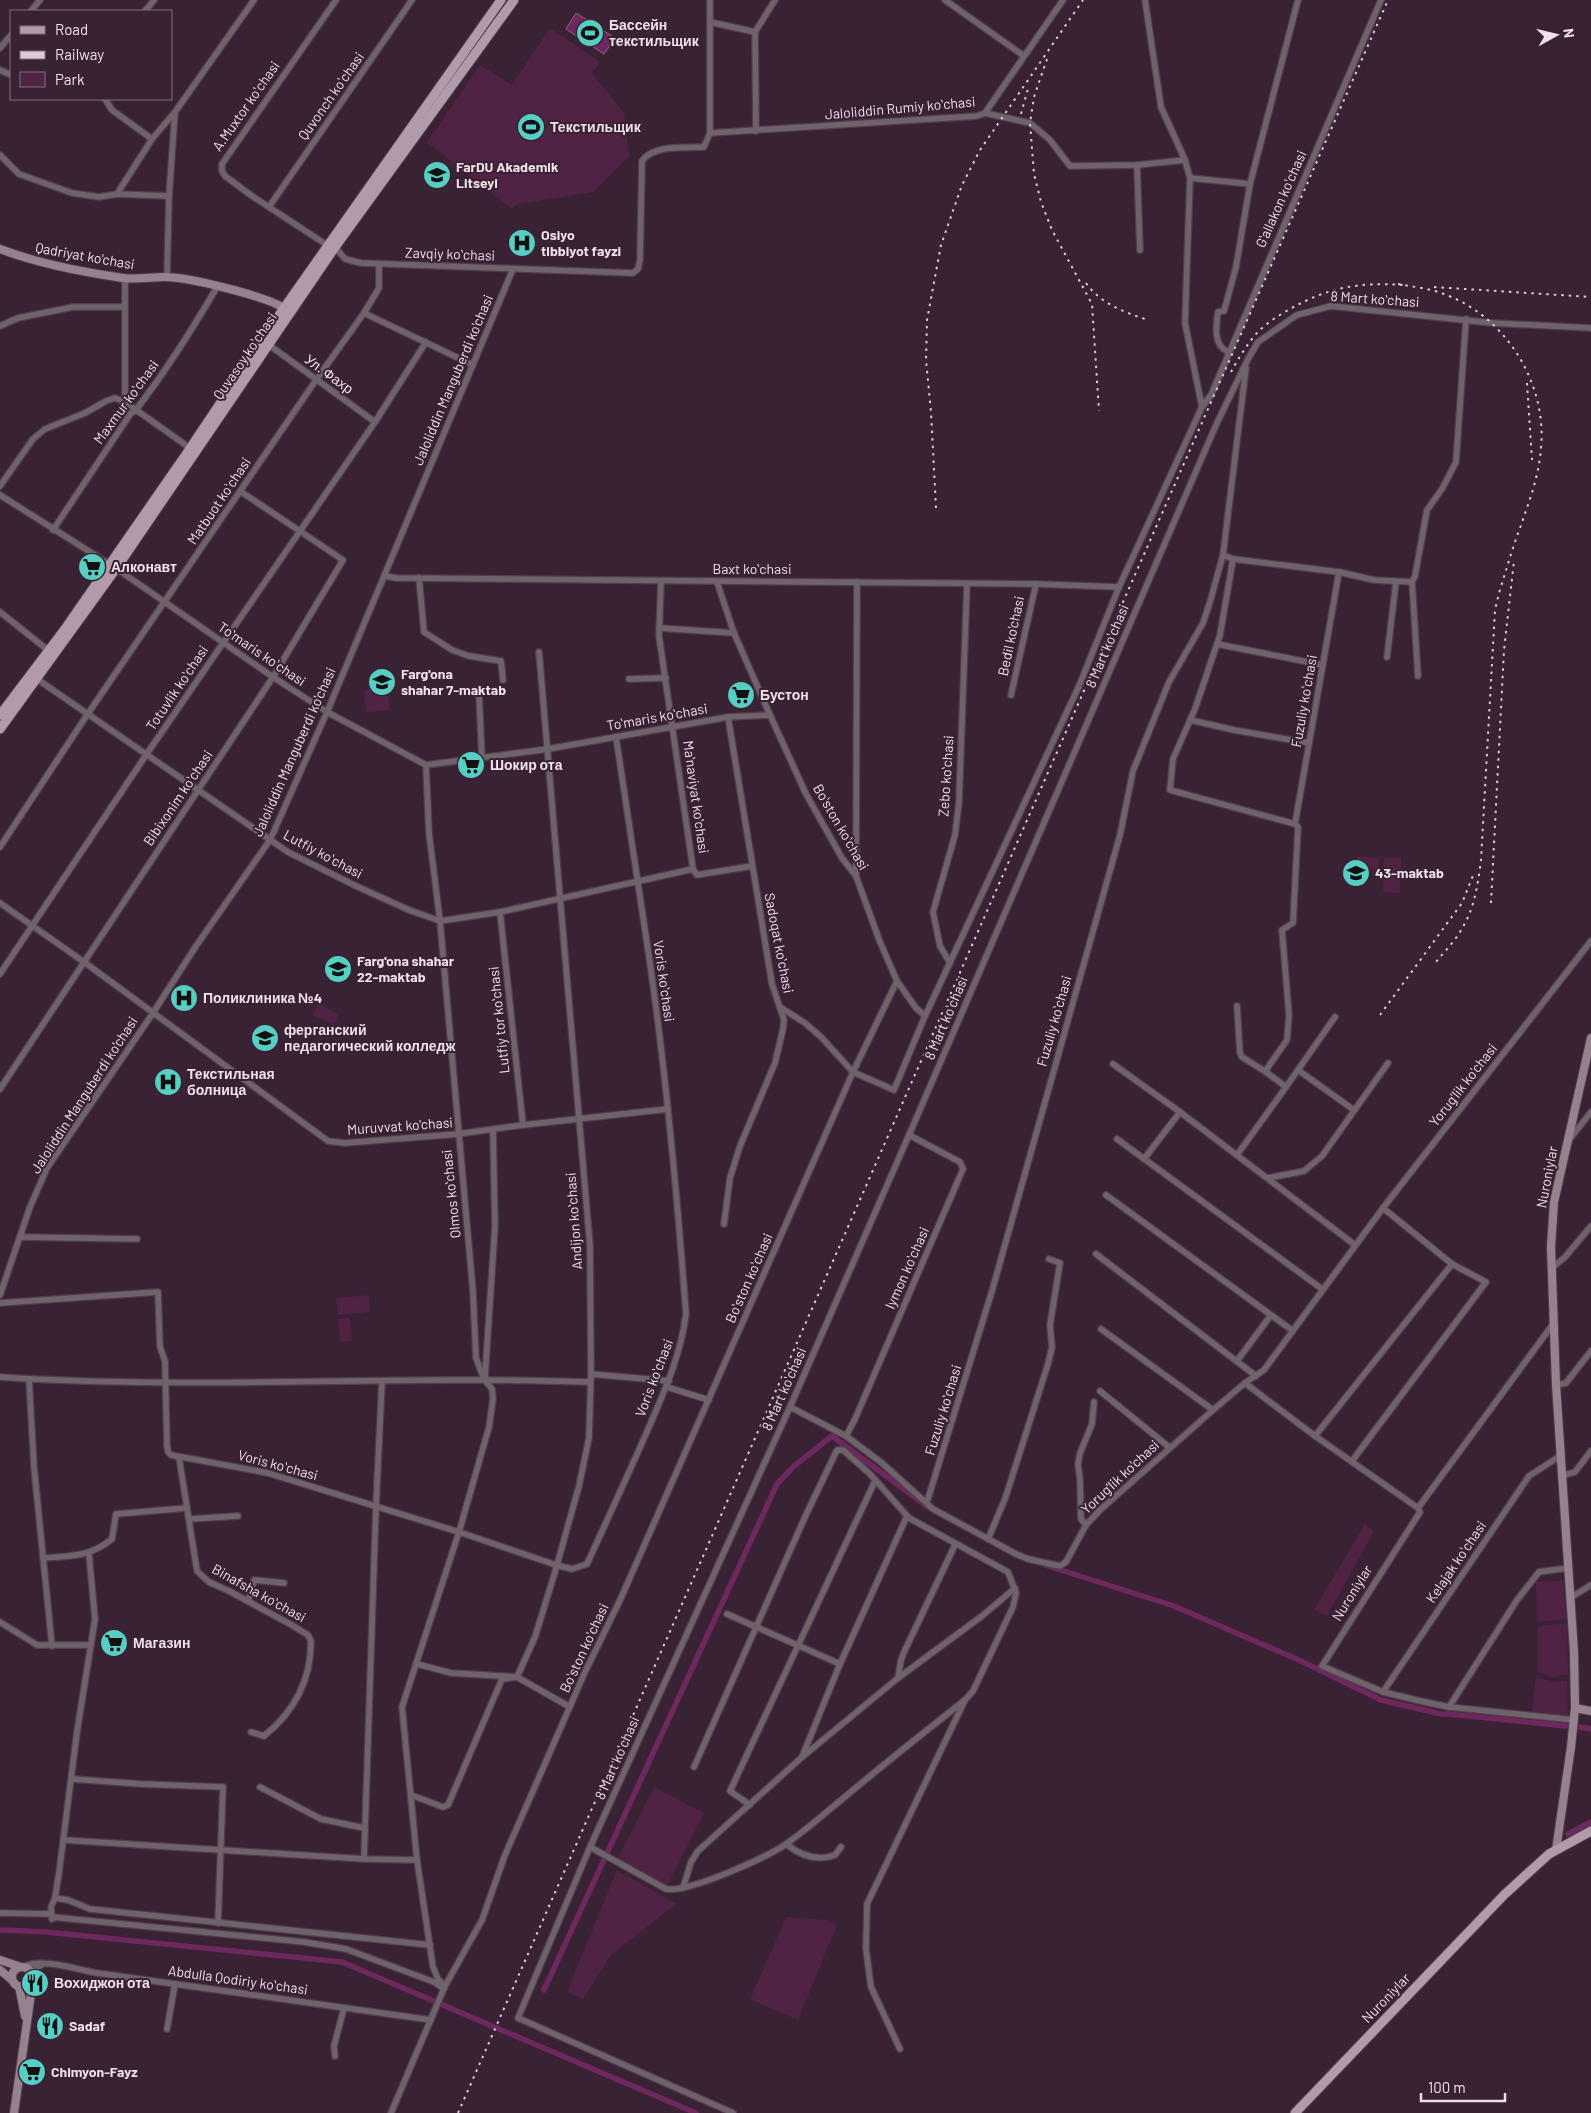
<svg xmlns="http://www.w3.org/2000/svg" width="1591" height="2113" viewBox="0 0 1591 2113" font-family="Barlow,sans-serif">
<rect width="100%" height="100%" fill="#392233"/>
<g fill="#502345">
<path d="M550,28L600,62L592,73L624,113L629,157L594,192L517,204L512,209L427,142L480,65L512,85Z"/>
<path d="M388,688L390,710L366,712L364,690Z"/>
<path d="M1357,857L1379,858L1378,870L1357,869Z"/>
<path d="M1384,858H1401L1400,893L1383,892Z"/>
<path d="M318,1004L339,1014L334,1024L313,1015Z"/>
<path d="M369,1295L370,1312L338,1315L336,1298Z"/>
<path d="M350,1318L352,1341L340,1342L338,1319Z"/>
<path d="M1365,1524L1374,1531L1327,1616L1314,1610Z"/>
<path d="M1563,1580L1567,1619L1537,1622L1536,1582Z"/>
<path d="M1567,1623L1568,1675L1552,1677L1538,1672V1626Z"/>
<path d="M1536,1677L1552,1682L1567,1681L1568,1715L1532,1713Z"/>
<path d="M654,1787L704,1813L667,1886L617,1860Z"/>
<path d="M617,1870L676,1904L611,1955L583,1999L567,1992Z"/>
<path d="M786,1917L827,1920L837,1925L798,2020L750,1999Z"/>
</g>
<path fill="#6e285e" stroke="#955f88" d="M576,13L615,38L604,54L566,29Z"/>
<g fill="none" stroke-linecap="round" stroke-linejoin="round">
<g stroke="#6e285e" stroke-width="5.5">
<path d="M1045,1565L1174,1606L1301,1661L1381,1700L1441,1714H1449L1566,1726"/>
<path d="M1580,1727L1591,1729"/>
<path d="M1568,1834L1591,1822"/>
<path d="M0,1930L46,1932L342,1962L696,2113"/>
<path d="M544,1990L777,1484L793,1467L832,1436L929,1508"/>
</g>
<g stroke="#533d4d" stroke-width="8">
<g id="street">
<path d="M336,0L222,164V171L225,176L252,196L327,245L335,247L345,259L361,263L633,273L638,269L640,260L642,161C654,144 685,148 704,147L710,133V0"/>
<path d="M945,0L1024,56"/>
<path d="M1145,0L1161,107L1185,160L1190,178L1185,323L1202,407"/>
<path d="M31,11L40,0"/>
<path d="M145,11L154,0"/>
<path d="M710,22L755,32"/>
<path d="M0,48L11,35"/>
<path d="M0,70L11,75"/>
<path d="M105,99L112,110L152,139L117,194"/>
<path d="M985,113L1030,123L1050,140L1070,166L1137,165L1185,160"/>
<path d="M756,131L755,32L775,0"/>
<path d="M710,133L977,116L985,113L1063,0"/>
<path d="M152,139L175,112"/>
<path d="M0,155L19,174L72,193L99,197L117,194L169,196"/>
<path d="M1137,165L1140,250"/>
<path d="M1190,178L1250,184"/>
<path d="M269,207L412,0"/>
<path d="M167,277L169,196L175,112L254,0"/>
<path d="M364,313L473,365"/>
<path d="M0,326L18,318L73,307H125"/>
<path d="M269,345L375,422"/>
<path d="M1228,352C1213,345 1216,326 1218,312L1224,311L1236,267L1250,184L1298,0"/>
<path d="M125,402V278"/>
<path d="M0,486L33,439L45,429L85,413L106,401L115,398L125,402L190,448"/>
<path d="M0,495L117,569L273,677L327,712L426,765L548,749L728,717L770,715"/>
<path d="M53,530L131,413L135,411C166,371 192,330 217,287"/>
<path d="M1223,555L1233,559L1339,572L1374,580L1412,582"/>
<path d="M1233,559L1220,635L1195,709L1173,759L1170,790L1295,824L1339,572"/>
<path d="M384,576L396,578L1036,584L1119,587"/>
<path d="M419,578L424,632L452,650L469,656L501,661L503,680"/>
<path d="M0,612L49,651"/>
<path d="M659,628L734,633"/>
<path d="M1217,644L1323,665"/>
<path d="M1387,657L1396,582"/>
<path d="M1418,676L1412,582L1415,576L1427,510L1442,489L1456,462L1466,319"/>
<path d="M37,679L288,852L356,886L409,910L440,921L500,912L693,869L659,636L661,581"/>
<path d="M629,679L666,678"/>
<path d="M479,694L482,759"/>
<path d="M1011,695L1036,584"/>
<path d="M1190,720L1234,730L1309,743"/>
<path d="M426,765L429,833L440,921L473,1292L476,1358L484,1379L492,1389L493,1399L489,1427L459,1532L402,1707L417,1860L433,1967L438,1979L445,1986"/>
<path d="M0,847L87,715L316,380L364,313L379,288V264"/>
<path d="M693,869L697,875L752,866"/>
<path d="M856,876L857,582"/>
<path d="M0,903L84,962L328,1141L345,1143L458,1134L523,1125L668,1109"/>
<path d="M500,912L523,1125"/>
<path d="M950,963L940,946L933,912L955,835L959,802L967,585"/>
<path d="M0,974L146,755L375,422L426,342"/>
<path d="M897,981L916,1008L925,1016"/>
<path d="M1237,1006L1240,1053L1242,1057L1266,1072"/>
<path d="M780,1007L805,1023L821,1037L853,1072L894,1090L925,1016L1079,686L1119,587L1202,407L1211,395L1381,0"/>
<path d="M1113,1064L1180,1112L1355,1245"/>
<path d="M1298,1070L1354,1110"/>
<path d="M1286,1087L1335,1017"/>
<path d="M0,1089L273,677L343,560L240,491"/>
<path d="M1117,1139L1322,1289"/>
<path d="M1569,1140L1591,1112"/>
<path d="M1237,1155L1286,1087L1266,1072V1070L1287,1040L1289,1015L1282,930L1293,923L1298,827L1295,824"/>
<path d="M1144,1159L1180,1112"/>
<path d="M1268,1178L1304,1171L1322,1156L1388,1063"/>
<path d="M1106,1195L1293,1331"/>
<path d="M724,1224L730,1178L740,1146L775,1063L783,1029L784,1020L772,984L728,717"/>
<path d="M20,1237L137,1239"/>
<path d="M1096,1254L1256,1376"/>
<path d="M1552,1268L1565,1257L1591,1226"/>
<path d="M0,1295L30,1207L47,1168L153,1013L196,946L270,840L327,712L513,269"/>
<path d="M0,1303L158,1292L160,1347L165,1361L167,1445L168,1452L171,1455L268,1473L459,1532L556,1565L572,1569L587,1564C608,1518 629,1473 649,1427C665,1390 681,1354 686,1314C677,1193 666,1070 648,950C638,879 626,808 616,737"/>
<path d="M1553,1324L1418,1508L1420,1512L1322,1666L1383,1692L1420,1701L1449,1707L1575,1720"/>
<path d="M1101,1329L1213,1410"/>
<path d="M1237,1361L1271,1315"/>
<path d="M591,1374L669,1381"/>
<path d="M0,1377C196,1390 393,1375 590,1382"/>
<path d="M485,1377L495,1226L493,1130"/>
<path d="M29,1379L34,1467L52,1646"/>
<path d="M382,1381L376,1506L364,1859L417,1860"/>
<path d="M1245,1383L1315,1436L1418,1508"/>
<path d="M1556,1385L1566,1383L1591,1351"/>
<path d="M667,1387L709,1400"/>
<path d="M1100,1391L1169,1447"/>
<path d="M790,1407L846,1436L882,1463L933,1509L1016,1554L1028,1559L1060,1566L1066,1562L1086,1525L1100,1510L1213,1410L1245,1383L1264,1370L1383,1208L1591,941"/>
<path d="M846,1436L855,1419L963,1169L960,1162L909,1135"/>
<path d="M1315,1436L1452,1264"/>
<path d="M179,1457L197,1571L209,1582L229,1591L290,1624L308,1635L311,1641C311,1680 294,1712 264,1736L251,1732"/>
<path d="M1352,1461L1486,1282L1452,1264L1383,1208"/>
<path d="M1561,1476L1575,1472L1591,1451"/>
<path d="M927,1502L992,1291L1120,835L1133,771L1169,682L1203,623L1210,602L1223,555L1246,368"/>
<path d="M189,1519L238,1516"/>
<path d="M1086,1525L1081,1519L1080,1479L1078,1465L1080,1453L1092,1424L1094,1402"/>
<path d="M988,1539L1005,1499L1048,1364L1052,1347L1050,1325L1060,1263L1049,1259"/>
<path d="M43,1558C70,1556 90,1557 112,1539L116,1514L187,1508"/>
<path d="M1570,1598L1591,1585"/>
<path d="M248,1601L254,1580L284,1583"/>
<path d="M727,1614L840,1664"/>
<path d="M0,1622L37,1645H91"/>
<path d="M417,1664L451,1673L517,1677L535,1637L555,1572L579,1486L589,1438L591,1374L590,1246L539,652"/>
<path d="M898,1678L901,1660L905,1650L955,1545"/>
<path d="M1383,1692L1529,1476L1560,1456"/>
<path d="M1449,1707L1517,1600L1539,1572L1568,1568"/>
<path d="M802,1757L840,1664L907,1516"/>
<path d="M694,1767L805,1517L837,1450H843L870,1474L909,1518L1008,1572L1016,1593L1013,1607L973,1691L965,1700L867,1904L866,1949L871,1987L900,2049"/>
<path d="M72,1779L141,1784L223,1787L218,1923"/>
<path d="M260,1787L321,1819L364,1828"/>
<path d="M411,1795L443,1807L448,1805L502,1679L517,1677L570,1707"/>
<path d="M750,1805L730,1791L875,1481"/>
<path d="M64,1840L364,1859"/>
<path d="M786,1844C800,1855 817,1862 835,1855L841,1847"/>
<path d="M590,1847L666,1889C689,1893 770,1856 789,1842C811,1826 831,1808 852,1791C889,1760 927,1730 965,1700"/>
<path d="M683,1888L691,1862L698,1851L801,1758L898,1678L982,1616L1015,1588"/>
<path d="M55,1898L68,1900L90,1909L430,1945"/>
<path d="M0,1913L51,1914"/>
<path d="M52,1917L304,1942L346,1949L434,1982L444,1989"/>
<path d="M52,1919L51,1907L55,1898L59,1873L77,1732L95,1619L89,1554"/>
<path d="M24,1967C39,1957 79,1970 97,1973L431,2020"/>
<path d="M32,1976L36,1968L43,1964"/>
<path d="M167,2029L175,1984"/>
<path d="M335,2056L334,2046L344,2008"/>
<path d="M391,2113L445,1986L482,1920L505,1855L585,1672L621,1598L853,1072L897,981L880,942L856,876L842,858L806,794L770,715L734,633L717,582"/>
<path d="M733,2113L518,2018L590,1847L790,1407L909,1135L1216,425L1248,359L1258,342L1297,315L1331,306L1492,323L1591,328"/>
</g>
</g>
<g stroke="#533d4d" stroke-width="10">
<g id="secondary">
<path d="M0,249C39,264 82,272 123,278C137,280 151,277 165,277C188,277 265,296 284,308"/>
<path d="M1575,1708L1591,1711"/>
<path d="M1556,1850L1571,1747L1575,1708L1574,1652L1556,1385L1551,1247L1554,1202L1591,1038"/>
<path d="M0,1960L21,1967"/>
<circle cx="22" cy="1977" r="10"/>
<path d="M0,1970L12,1980"/>
<path d="M19,1986L25,2016"/>
<path d="M14,2113L31,1994L30,1981"/>
</g>
</g>
<g stroke="#533d4d" stroke-width="11">
<g id="primary">
<path d="M0,715L65,629L187,453L284,308L501,0"/>
<path d="M0,729L120,563L335,247L514,0"/>
<path d="M1295,2113L1504,1895L1549,1854L1591,1831"/>
</g>
</g>
<use href="#street" stroke="#6f636b" stroke-width="5.5"/>
<use href="#secondary" stroke="#96828f" stroke-width="8"/>
<use href="#primary" stroke="#b39aab" stroke-width="9"/>
<g stroke="#dccbd7" stroke-width="2" stroke-dasharray="2.5 5" stroke-linecap="butt">
<path d="M1047,59L1034,97L1030,123L1034,174L1041,202L1052,230L1092,304L1099,411"/>
<path d="M1021,114L1029,85"/>
<path d="M1086,283C1101,304 1124,312 1148,320"/>
<path d="M1398,284C1415,287 1433,289 1449,296C1508,320 1547,385 1541,448C1539,476 1529,502 1520,528C1512,549 1506,571 1499,593L1495,610L1481,860C1478,883 1475,905 1464,925C1457,939 1445,951 1435,963"/>
<path d="M1434,287L1591,297"/>
<path d="M1231,372C1238,359 1246,346 1256,334C1265,324 1279,315 1290,309C1329,287 1359,282 1404,285"/>
<path d="M1527,383L1532,460"/>
<path d="M936,508L931,412L926,360L927,320L941,245L962,185L980,150L1083,0"/>
<path d="M1491,903L1504,650L1514,561"/>
<path d="M1380,1015L1462,903L1474,873"/>
<path d="M458,2113L1388,0"/>
</g>
</g>
<defs>
<g id="stadium-disc" transform="scale(1.4375)"><circle r="9.5" fill="#56cec3" stroke="#392233"/><path d="M0-5a6.5 5 0 1 0 0 10a6.5 5 0 1 0 0-10ZM-3.5-1.8h7v3.6h-7Z" fill="#111"/></g>
<g id="school-disc" transform="scale(1.4375)"><circle r="9.5" fill="#56cec3" stroke="#392233"/><path d="M0-5L7-2L0 1L-7-2ZM-4 1L0 2.5L4 1V4Q0 6-4 4Z" fill="#111"/></g>
<g id="hospital-disc" transform="scale(1.4375)"><circle r="9.5" fill="#56cec3" stroke="#392233"/><path d="M-5-5h3v3.5h4V-5h3V5h-3V1.5h-4V5h-3Z" fill="#111"/></g>
<g id="supermarket-disc" transform="scale(1.4375)"><circle r="9.5" fill="#56cec3" stroke="#392233"/><path d="M-6-5.5h2.5l.6 2H6L4.5 2H-2.5L-4.4-4H-6ZM-1.5 3.2a1.3 1.3 0 1 0 .1 0ZM3 3.2a1.3 1.3 0 1 0 .1 0Z" fill="#111"/></g>
<g id="university-disc" transform="scale(1.4375)"><circle r="9.5" fill="#56cec3" stroke="#392233"/><path d="M0-5L7-2L0 1L-7-2ZM-4 1L0 2.5L4 1V4Q0 6-4 4Z" fill="#111"/></g>
<g id="restaurant-disc" transform="scale(1.4375)"><circle r="9.5" fill="#56cec3" stroke="#392233"/><path d="M-5-6h1v4h1v-4h1v4h1v-4h1v5L-1.5 .5V6h-2V.5L-5-1ZM5-6V6H3V1.5H1.5Q1.5-4 5-6Z" fill="#111"/></g>
</defs>
<g fill-rule="evenodd">
<use href="#stadium-disc" x="590" y="33"/>
<use href="#stadium-disc" x="531" y="127"/>
<use href="#school-disc" x="437" y="175"/>
<use href="#hospital-disc" x="522" y="243"/>
<use href="#supermarket-disc" x="92" y="567"/>
<use href="#school-disc" x="382" y="682"/>
<use href="#supermarket-disc" x="741" y="695"/>
<use href="#supermarket-disc" x="471" y="765"/>
<use href="#school-disc" x="1356" y="873"/>
<use href="#school-disc" x="338" y="969"/>
<use href="#hospital-disc" x="184" y="998"/>
<use href="#university-disc" x="265" y="1038"/>
<use href="#hospital-disc" x="168" y="1082"/>
<use href="#supermarket-disc" x="114" y="1643"/>
<use href="#restaurant-disc" x="35" y="1983"/>
<use href="#restaurant-disc" x="50" y="2026"/>
<use href="#supermarket-disc" x="32" y="2072"/>
</g>
<g text-anchor="middle" stroke-width="4" stroke-linejoin="round" paint-order="stroke">
<g font-size="14" font-weight="bold" fill="#f0e0eb" stroke="#392233" text-anchor="start">
<text x="609" y="30">Бассейн<tspan x="609" dy="16">текстильщик</tspan></text>
<text x="550" y="132">Текстильщик</text>
<text x="456" y="172">FarDU Akademik<tspan x="456" dy="16">Litseyi</tspan></text>
<text x="541" y="240">Osiyo<tspan x="541" dy="16">tibbiyot fayzi</tspan></text>
<text x="111" y="572">Алконавт</text>
<text x="401" y="679">Farg'ona<tspan x="401" dy="16">shahar 7-maktab</tspan></text>
<text x="760" y="700">Бустон</text>
<text x="490" y="770">Шокир ота</text>
<text x="1375" y="878">43-maktab</text>
<text x="357" y="966">Farg'ona shahar<tspan x="357" dy="16">22-maktab</tspan></text>
<text x="203" y="1003">Поликлиника №4</text>
<text x="284" y="1035">ферганский<tspan x="284" dy="16">педагогический колледж</tspan></text>
<text x="187" y="1079">Текстильная<tspan x="187" dy="16">болница</tspan></text>
<text x="133" y="1648">Магазин</text>
<text x="54" y="1988">Вохиджон ота</text>
<text x="69" y="2031">Sadaf</text>
<text x="51" y="2077">Chimyon-Fayz</text>
</g>
<g font-size="14" fill="#f0e0eb" stroke="#392233">
<text transform="translate(331 96) rotate(-55)" y="5">Quvonch koʻchasi</text>
<text transform="translate(246 106) rotate(-55)" y="5">A.Muxtor koʻchasi</text>
<text transform="translate(900 108) rotate(-5)" y="5">Jaloliddin Rumiy koʻchasi</text>
<text transform="translate(1281 199) rotate(-66)" y="5">Gʻallakon koʻchasi</text>
<text transform="translate(450 254) rotate(2)" y="5">Zavqiy koʻchasi</text>
<text transform="translate(85 256) rotate(10)" y="5">Qadriyat ko'chasi</text>
<text transform="translate(1375 299) rotate(4)" y="5">8 Mart koʻchasi</text>
<text transform="translate(245 356) rotate(-56)" y="5">Quvasoy koʻchasi</text>
<text transform="translate(329 374) rotate(36)" y="5">Ул. Фахр</text>
<text transform="translate(453 380) rotate(-67)" y="5">Jaloliddin Manguberdi ko'chasi</text>
<text transform="translate(126 402) rotate(-54)" y="5">Maxmur koʻchasi</text>
<text transform="translate(219 501) rotate(-56)" y="5">Matbuot koʻchasi</text>
<text x="752" y="574">Baxt koʻchasi</text>
<text transform="translate(1011 636) rotate(-78)" y="5">Bedil ko'chasi</text>
<text transform="translate(1107 646) rotate(-67)" y="5">8 Mart koʻchasi</text>
<text transform="translate(262 654) rotate(34)" y="5">Toʻmaris koʻchasi</text>
<text transform="translate(177 688) rotate(-56)" y="5">Totuvlik koʻchasi</text>
<text transform="translate(1304 701) rotate(-80)" y="5">Fuzuliy koʻchasi</text>
<text transform="translate(657 717) rotate(-10)" y="5">Toʻmaris koʻchasi</text>
<text transform="translate(294 752) rotate(-66)" y="5">Jaloliddin Manguberdi ko'chasi</text>
<text transform="translate(946 776) rotate(-86)" y="5">Zebo koʻchasi</text>
<text transform="translate(696 797) rotate(82)" y="5">Maʻnaviyat koʻchasi</text>
<text transform="translate(178 798) rotate(-56)" y="5">Bibixonim koʻchasi</text>
<text transform="translate(841 827) rotate(60)" y="5">Boʻston koʻchasi</text>
<text transform="translate(323 854) rotate(28)" y="5">Lutfiy koʻchasi</text>
<text transform="translate(779 943) rotate(79)" y="5">Sadoqat koʻchasi</text>
<text transform="translate(664 981) rotate(82)" y="5">Voris koʻchasi</text>
<text transform="translate(946 1018) rotate(-67)" y="5">8 Mart koʻchasi</text>
<text transform="translate(499 1020) rotate(-96)" y="5">Lutfiy tor koʻchasi</text>
<text transform="translate(1054 1021) rotate(-74)" y="5">Fuzuliy koʻchasi</text>
<text transform="translate(1463 1085) rotate(-52)" y="5">Yorug'lik ko'chasi</text>
<text transform="translate(84 1095) rotate(-57)" y="5">Jaloliddin Manguberdi ko'chasi</text>
<text transform="translate(400 1126) rotate(-4)" y="5">Muruvvat ko'chasi</text>
<text transform="translate(1547 1177) rotate(-79)" y="5">Nuroniylar</text>
<text transform="translate(451 1194) rotate(-96)" y="5">Olmos koʻchasi</text>
<text transform="translate(574 1221) rotate(-94)" y="5">Andijon koʻchasi</text>
<text transform="translate(907 1268) rotate(-66)" y="5">Iymon koʻchasi</text>
<text transform="translate(749 1278) rotate(-66)" y="5">Boʻston koʻchasi</text>
<text transform="translate(654 1378) rotate(-69)" y="5">Voris koʻchasi</text>
<text transform="translate(784 1389) rotate(-66)" y="5">8 Mart koʻchasi</text>
<text transform="translate(943 1410) rotate(-73)" y="5">Fuzuliy koʻchasi</text>
<text transform="translate(278 1465) rotate(15)" y="5">Voris koʻchasi</text>
<text transform="translate(1120 1477) rotate(-43)" y="5">Yorug'lik ko'chasi</text>
<text transform="translate(1456 1562) rotate(-56)" y="5">Kelajak koʻchasi</text>
<text transform="translate(259 1593) rotate(29)" y="5">Binafsha koʻchasi</text>
<text transform="translate(1352 1593) rotate(-58)" y="5">Nuroniylar</text>
<text transform="translate(584 1648) rotate(-65)" y="5">Boʻston koʻchasi</text>
<text transform="translate(617 1758) rotate(-66)" y="5">8 Mart koʻchasi</text>
<text transform="translate(238 1980) rotate(8)" y="5">Abdulla Qodiriy koʻchasi</text>
<text transform="translate(1386 1998) rotate(-46)" y="5">Nuroniylar</text>
</g>
</g>
<rect x="10" y="10" width="162" height="90" fill="#392233" stroke="#826e7d"/>
<rect x="20" y="26" width="25" height="8" fill="#b39aab" stroke="#826e7d"/>
<text x="55" y="35" font-size="15" fill="#f0e0eb">Road</text>
<rect x="20" y="51" width="25" height="8" fill="#dccbd7" stroke="#826e7d"/>
<text x="55" y="60" font-size="15" fill="#f0e0eb">Railway</text>
<rect x="20" y="72" width="25" height="15" fill="#502345" stroke="#826e7d"/>
<text x="55" y="85" font-size="15" fill="#f0e0eb">Park</text>
<g transform="translate(1556 35) rotate(82)" stroke="#392233" stroke-width="4" paint-order="stroke">
<path d="M0-4L9 19L0 12L-9 19Z" fill="#f0e0eb"/>
<text y="-8" font-size="14" font-weight="bold" text-anchor="middle" fill="#f0e0eb">N</text>
</g>
<path d="M1421 2093v8h84v-8" fill="none" stroke="#f0e0eb" stroke-width="2.5"/>
<text x="1428" y="2093" font-size="15" fill="#f0e0eb" stroke="#392233" stroke-width="4" paint-order="stroke">100 m</text>
</svg>
